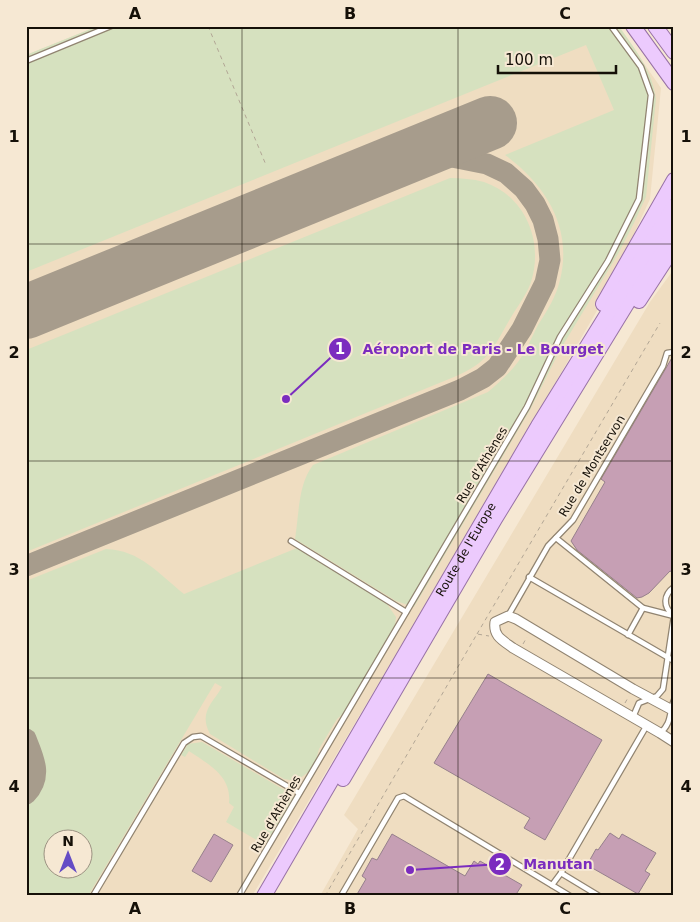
<svg xmlns="http://www.w3.org/2000/svg" width="700" height="922" viewBox="0 0 700 922" font-family="'DejaVu Sans',sans-serif">
<rect width="100%" height="100%" fill="#f6e8d3"/>
<g fill="#efddc1" fill-rule="evenodd">
<path d="M98,26H618L661,88L650,199L606,295L486,503L252,896H26V55ZM52,840H82V870H52Z"/>
<path d="M674,269V896H320L358,829L344,815L650,302Z"/>
</g>
<g fill="#d6e1bf" fill-rule="evenodd">
<path d="M98,26H619C635,50 652,69 656,99L646,197L634,223L618,254L560,350L530,410L414,607L396,601L295,539C299,515 298,484 313,465L488,392C498,383 509,374 518,362C526,351 532,337 538,325C547,311 556,297 560,280C573,228 546,185 505,155L614,110L586,45L26,272V55Z"/>
<path d="M450,178C461,178 473,179 484,182C525,196 544,241 531,282C527,294 517,307 510,319C492,350 489,362 454,377L26,552V350Z"/>
<path d="M297,548L387,604L396,617L395,625L345,712L337,719L319,749L316,760L310,771L296,781L284,779L210,734C199,713 211,705 222,687L215,683L88,896H26V581L106,549C140,550 159,574 184,594ZM52,840H82V870H52Z"/>
<path d="M202,742L293,795L294,799L268,842L265,844L260,842L226,822L234,807L229,803C232,776 208,764 189,751L185,757L181,755L188,744Z"/>
</g>
<g fill="none" stroke-linecap="round" stroke-linejoin="round">
<g stroke="#a79c8c" stroke-width="21">
<path d="M26,566L460,390L483,378L497,367L522,329L545,283L550,260L548,239L543,220L535,204L524,189L506,173L487,164L452,157L424,155L400,160"/>
<path d="M26,739C34,759 43,776 26,794"/>
</g>
<path stroke="#a79c8c" stroke-width="54" d="M26,312L490,123"/>
</g>
<g fill="#c69fb4" stroke="#96808c">
<path d="M673,356L674,573L670,571L649,593L642,597L637,598L577,550L571,541L605,482L601,479Z"/>
<path d="M488,674L602,740L545,840L524,828L530,818L434,763Z"/>
<path d="M610,833L619,839L622,834L656,853L645,871L650,874L638,894L587,865L596,849L598,850Z"/>
<path d="M214,834L233,845L211,882L192,871Z"/>
<path d="M392,834L465,876L474,861L478,864L480,861L522,885L515,896H356L366,879L362,876L372,858L377,860Z"/>
</g>
<g fill="none" stroke-linecap="round" stroke-linejoin="round">
<g stroke="#918471" stroke-width="7">
<g id="service">
<path d="M26,61L111,26"/>
<path d="M556,538L643,608L674,616L663,689L657,696L639,703L633,717"/>
<path d="M291,541L406,612"/>
<path d="M529,577L674,661"/>
<path d="M673,615C663,607 663,595 674,587"/>
<path d="M508,616L548,546L573,520L663,366L667,353L674,352"/>
<path d="M628,635L643,608"/>
<path d="M660,733C672,724 669,712 674,700"/>
<path d="M561,873L599,896"/>
<path d="M552,885L561,873L647,725"/>
<path d="M93,896L184,743L193,737L201,736L299,793"/>
<path d="M239,896L527,407L560,337L608,261L639,199L651,95L641,67L611,26"/>
<path d="M341,896L398,798L404,796L570,896"/>
</g>
</g>
<g stroke="#918471" stroke-width="11">
<path id="minor" d="M674,711L633,689L516,619L508,616L495,622C493,636 502,640 513,648L660,733L674,742"/>
</g>
<g stroke="#9872a6" stroke-width="16">
<g id="primary">
<path d="M633,26L674,83"/>
<path d="M655,26L674,52"/>
<path d="M639,301L674,247"/>
<path d="M603,304L674,180"/>
<path d="M343,779L495,519L674,227"/>
<path id="s1" d="M264,896L538,426L674,206"/>
</g>
</g>
<g stroke="#b2a695" stroke-width="1" stroke-dasharray="4 4" stroke-linecap="butt">
<path d="M208,26L266,165"/>
<path d="M477,634L660,323"/>
<path d="M523,644L527,637"/>
<path d="M625,703L629,696"/>
<path d="M325,896L477,634L489,636"/>
</g>
<use href="#service" stroke="#fff" stroke-width="4.5"/>
<use href="#minor" stroke="#fff" stroke-width="9"/>
<use href="#primary" stroke="#eccafd" stroke-width="14"/>
</g>
<path fill="none" stroke="#151008" stroke-width="1" stroke-opacity="0.55" d="M242,26V896M458,26V896M26,244H674M26,461H674M26,678H674"/>
<g text-anchor="middle" stroke-width="4" stroke-linejoin="round" paint-order="stroke">
<g font-size="12" fill="#151008" stroke="#f6e8d3">
<text transform="translate(482 465) rotate(-59)" y="4">Rue d'Athènes</text>
<text transform="translate(592 466) rotate(-59)" y="4">Rue de Montservon</text>
<text dy="4" stroke="none"><textPath href="#s1" startOffset="401">Route de l'Europe</textPath></text>
<text transform="translate(276 814) rotate(-60)" y="4">Rue d'Athènes</text>
</g>
</g>
<path fill="none" stroke="#7b2cbf" stroke-width="2" d="M286 399L340 349M410 870L500 864"/>
<g fill="#7b2cbf" stroke="#f6e8d3" stroke-width="2">
<circle cx="286" cy="399" r="5"/>
<circle cx="410" cy="870" r="5"/>
<circle cx="340" cy="349" r="12"/>
<circle cx="500" cy="864" r="12"/>
</g>
<g font-size="15" text-anchor="middle" font-weight="bold" fill="#fff">
<text x="340" y="354">1</text>
<text x="500" y="870">2</text>
</g>
<g font-size="14" text-anchor="middle" font-weight="bold" fill="#7b2cbf" stroke="#f6e8d3" stroke-width="4" stroke-linejoin="round" paint-order="stroke">
<text x="483" y="354">Aéroport de Paris - Le Bourget</text>
<text x="558" y="869">Manutan</text>
</g>
<rect width="700" height="922" fill="none" stroke="#f6e8d3" stroke-width="55"/>
<g transform="translate(68 854)"><circle r="24" fill="#f6e8d3" stroke="#9c9282"/>
<path d="M0-4L9 19L0 12L-9 19Z" fill="#644cc5"/>
<text y="-8" font-size="14" font-weight="bold" text-anchor="middle" fill="#151008">N</text>
</g>
<path d="M498 65v8h118v-8" fill="none" stroke="#151008" stroke-width="2.5"/>
<text x="505" y="65" font-size="15" fill="#151008" stroke="#f6e8d3" stroke-width="4" paint-order="stroke">100 m</text>
<rect x="28" y="28" width="644" height="866" fill="none" stroke="#151008" stroke-width="2"/>
<g font-size="16" text-anchor="middle" font-weight="bold" fill="#151008">
<text x="135" y="19">A</text>
<text x="350" y="19">B</text>
<text x="565" y="19">C</text>
<text x="14" y="142">1</text>
<text x="686" y="142">1</text>
<text x="14" y="358">2</text>
<text x="686" y="358">2</text>
<text x="14" y="575">3</text>
<text x="686" y="575">3</text>
<text x="14" y="792">4</text>
<text x="686" y="792">4</text>
<text x="135" y="914">A</text>
<text x="350" y="914">B</text>
<text x="565" y="914">C</text>
</g>
</svg>
